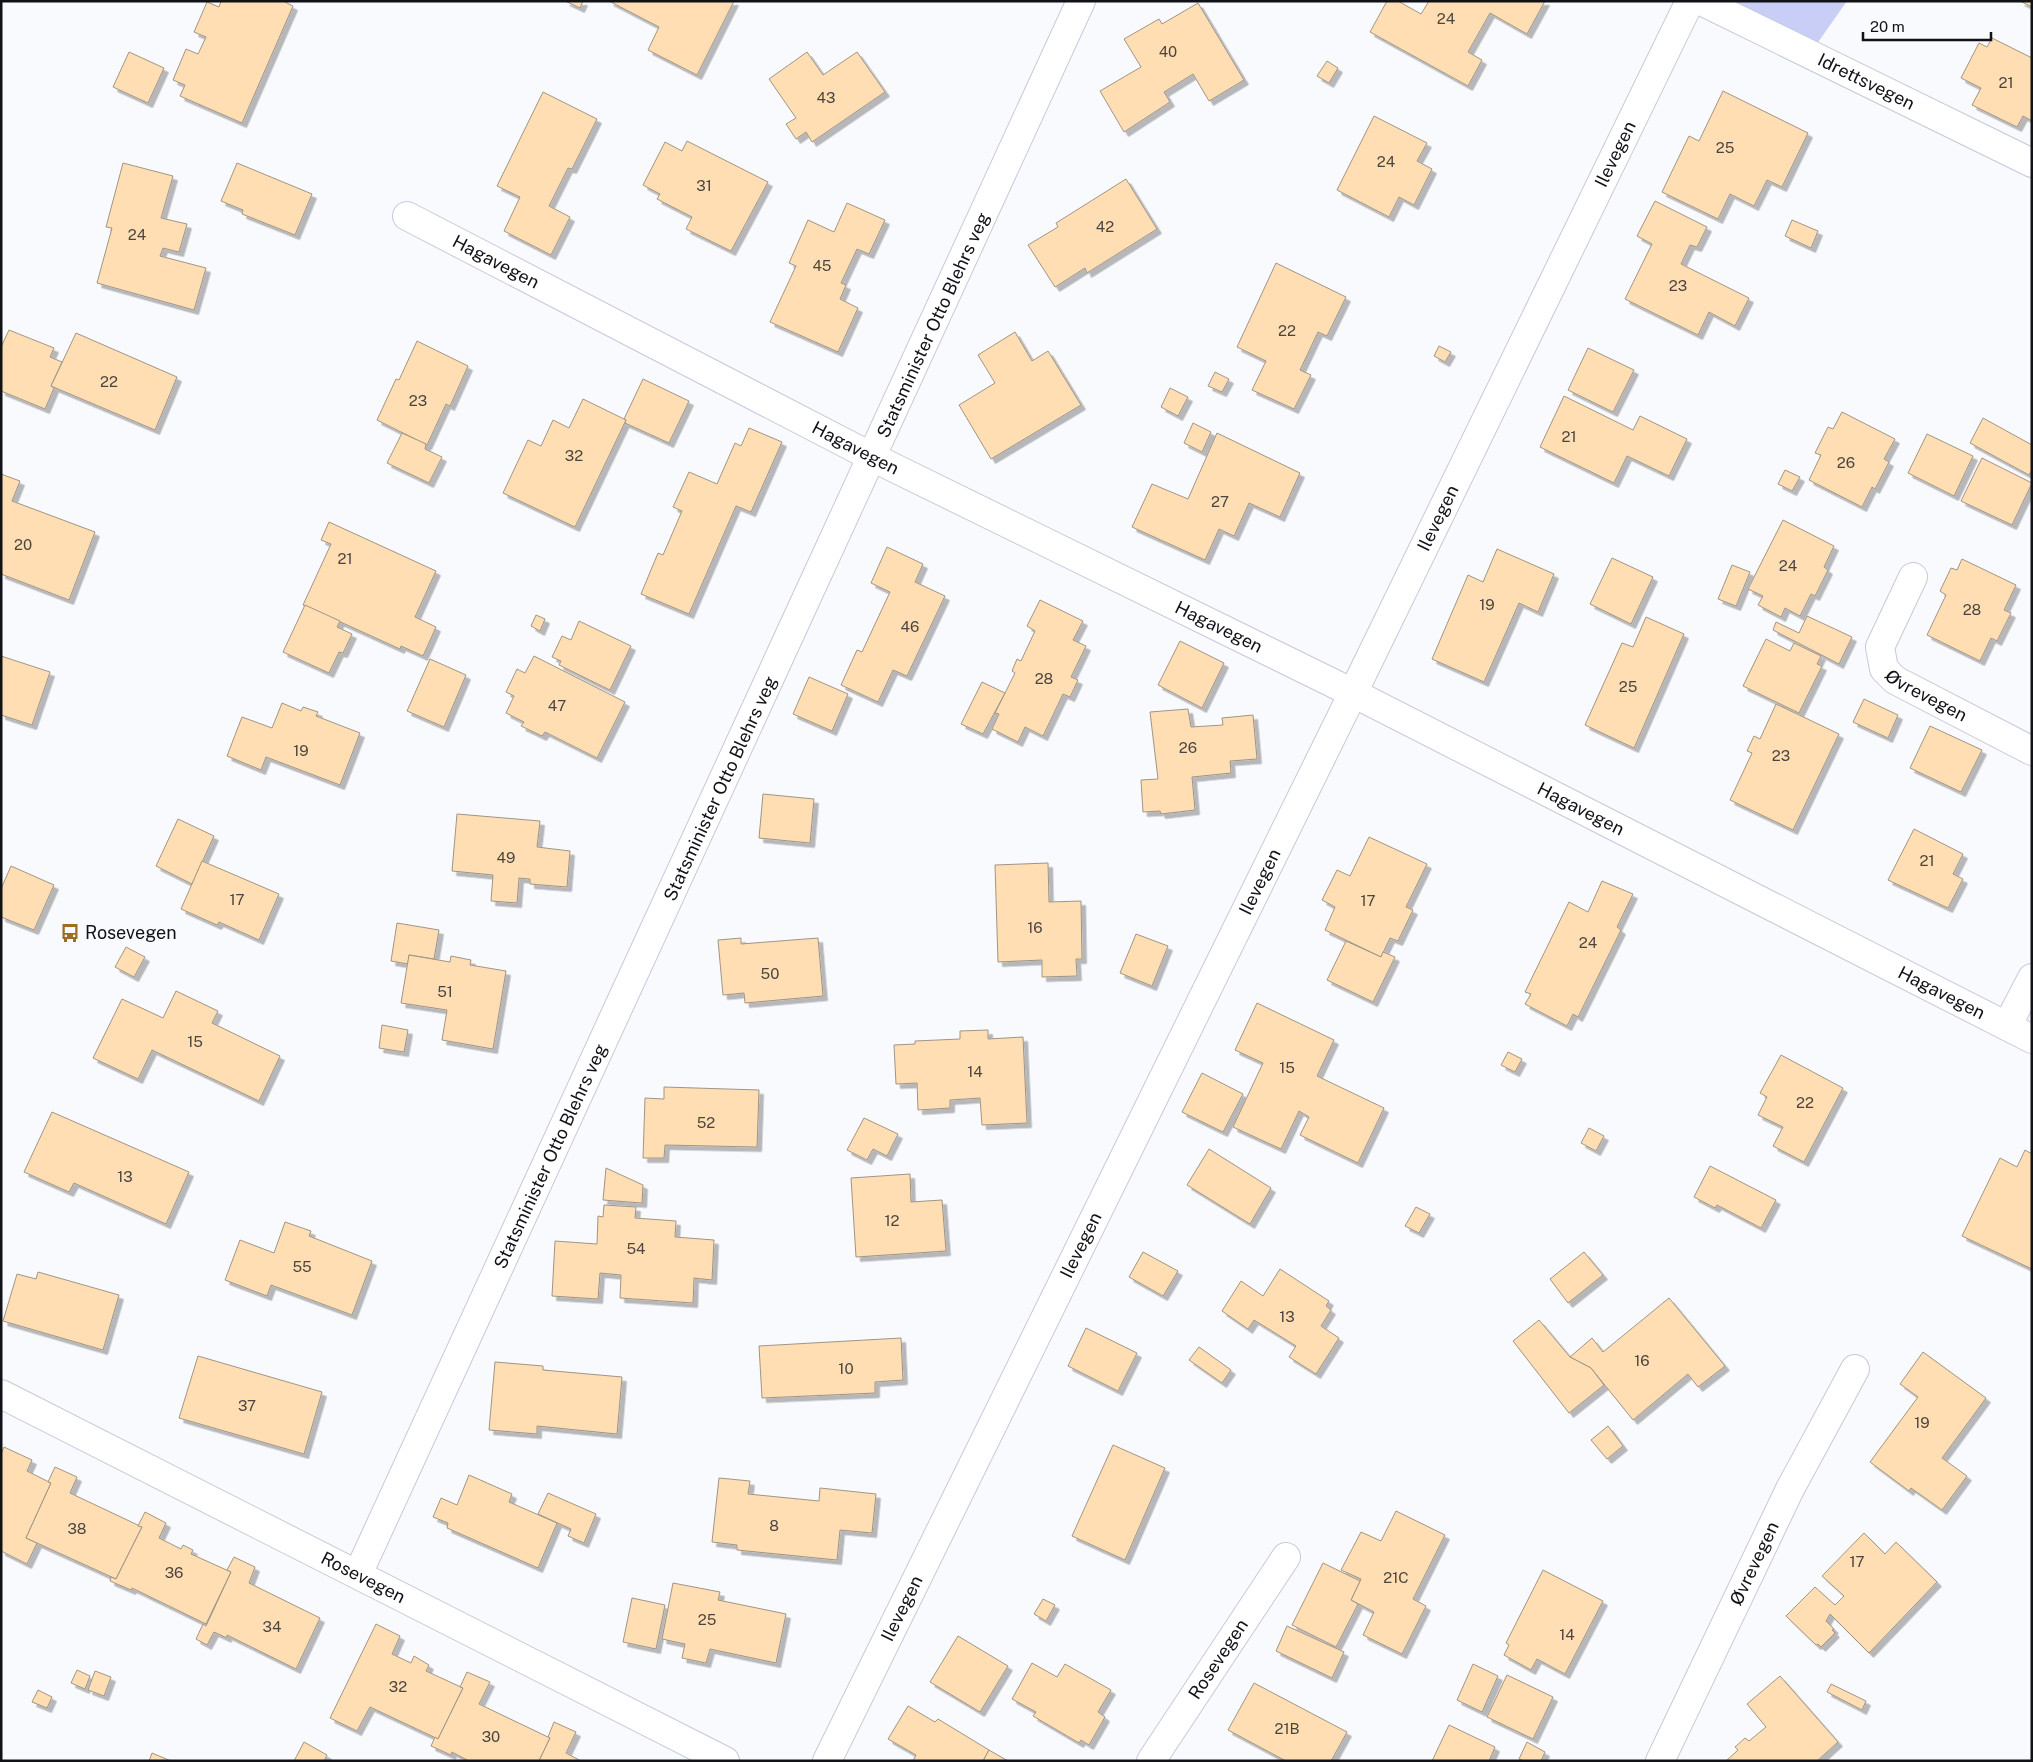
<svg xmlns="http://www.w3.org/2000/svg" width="2033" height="1762" viewBox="0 0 2033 1762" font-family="'Public Sans',sans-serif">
<defs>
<filter id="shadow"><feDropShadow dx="4.5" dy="4.5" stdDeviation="0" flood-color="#0004"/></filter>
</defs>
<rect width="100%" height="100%" fill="#f9fafe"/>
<path fill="#c9cef7" d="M1685,1H1847L1814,48Z"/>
<g fill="#ffdeb3" stroke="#a09484" filter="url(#shadow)">
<path d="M221,1H283L293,6L242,123L180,96L185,85L173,80L186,49L198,54L206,37L194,32L207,2L219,7Z"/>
<path d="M565,1H583L580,8Z"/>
<path d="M609,1H734L697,75L648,50L659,27Z"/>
<path d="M1387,1H1398L1421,14L1429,1H1545L1527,34L1490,13L1468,52L1482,60L1468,86L1370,32Z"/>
<path d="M2020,1H2032V7Z"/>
<path d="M1198,3L1244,80L1209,101L1193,74L1164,92L1170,102L1124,132L1100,91L1141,67L1124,39L1159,19L1162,24Z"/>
<path d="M1992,38L2032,58V121L2023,116L2017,127L1972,105L1981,88L1961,78L1979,43L1987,47Z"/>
<path d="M129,52L164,68L148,103L113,87Z"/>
<path d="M807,52L823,75L857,52L885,92L812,142L806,132L796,139L786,124L796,118L769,79Z"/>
<path d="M1327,61L1338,68L1329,83L1317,76Z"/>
<path d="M1723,91L1808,133L1782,187L1767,180L1754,206L1730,194L1718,219L1662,192L1689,136L1699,141Z"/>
<path d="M543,92L597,119L572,169L568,168L549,206L570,217L551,255L504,231L520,197L497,186Z"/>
<path d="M1374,116L1427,143L1417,161L1432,169L1414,205L1399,197L1389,217L1337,190Z"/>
<path d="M687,141L768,182L731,251L686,229L692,217L657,199L660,194L643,185L665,142L682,151Z"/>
<path d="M123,163L173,176L161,218L187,224L179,252L163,248L160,256L206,268L194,310L97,283L112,228L106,227Z"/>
<path d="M237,163L312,194L295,235L242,214L243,210L221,201Z"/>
<path d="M1126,179L1157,229L1087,273L1085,268L1055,287L1028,245L1058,227L1056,223Z"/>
<path d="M1655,201L1707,227L1697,247L1690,245L1681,264L1749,298L1735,326L1709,312L1698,335L1625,299L1652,244L1637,236Z"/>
<path d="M847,203L885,220L869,254L857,249L841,283L846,285L840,299L858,308L838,352L770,322L796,266L789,263L808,220L834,232Z"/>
<path d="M1792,220L1818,231L1811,248L1785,236Z"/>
<path d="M1276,263L1346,297L1327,336L1318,332L1300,370L1311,375L1294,409L1252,390L1266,361L1237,347Z"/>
<path d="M9,330L54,348L50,357L62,362L51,386L54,388L45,409L1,391V347Z"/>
<path d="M1015,332L1032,361L1048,351L1081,405L991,459L959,405L995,383L978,355Z"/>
<path d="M76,333L177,377L155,430L51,386Z"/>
<path d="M417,341L468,366L450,406L446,404L427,445L377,420L396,379L399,380Z"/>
<path d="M1439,346L1451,352L1445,362L1434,356Z"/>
<path d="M1588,348L1634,370L1613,412L1568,390Z"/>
<path d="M1215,372L1229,379L1222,392L1208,386Z"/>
<path d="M643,379L689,401L669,443L625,423L626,420L624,419Z"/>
<path d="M1170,388L1188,397L1178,416L1161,407Z"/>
<path d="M1564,396L1633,430L1640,416L1687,439L1669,476L1627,456L1614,483L1540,447Z"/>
<path d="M583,399L626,420L575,527L503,493L528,440L541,446L553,420L569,428Z"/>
<path d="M1842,412L1895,439L1884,459L1889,462L1875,489L1872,487L1862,507L1809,480L1821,455L1815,453L1828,427L1833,429Z"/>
<path d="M1983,418L2032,445V470L2029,475L1970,443Z"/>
<path d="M1193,423L1211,432L1202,452L1184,443Z"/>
<path d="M749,428L782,442L751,512L736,506L689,614L641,594L658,553L663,555L682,511L673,507L689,472L717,484L735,443L741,446Z"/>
<path d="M402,433L426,444L425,449L442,457L429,483L387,463Z"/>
<path d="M1217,433L1300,473L1280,517L1249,503L1234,536L1219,529L1205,560L1132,527L1152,484L1188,499Z"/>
<path d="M1927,434L1973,456L1954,496L1908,473Z"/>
<path d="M1982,458L2032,483L2012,525L1961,501Z"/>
<path d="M1785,470L1800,477L1792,491L1778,484Z"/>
<path d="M1,474L20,481L12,501L95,532L69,600L1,574Z"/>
<path d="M1783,520L1834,546L1824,567L1828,570L1815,596L1811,594L1800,616L1785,608L1781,617L1758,605L1763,596L1748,589Z"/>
<path d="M329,522L436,571L415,617L436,627L423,656L401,646L400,649L303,605L331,544L321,540Z"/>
<path d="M887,547L923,564L915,582L945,596L907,676L893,670L878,702L841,685L857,650L862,652L890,592L871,583Z"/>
<path d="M1497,549L1554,574L1538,612L1519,603L1484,682L1432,659L1468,575L1483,582Z"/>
<path d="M1612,558L1653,577L1631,624L1590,604Z"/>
<path d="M1962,559L2016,585L2004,610L2011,613L1997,641L1991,638L1980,661L1927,635L1946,595L1940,591L1951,568L1957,570Z"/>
<path d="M1732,565L1750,572L1736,606L1718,599Z"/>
<path d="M1040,600L1083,621L1073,640L1086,646L1071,677L1078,680L1070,697L1063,694L1043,736L1025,727L1018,742L992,729L999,714L995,713L1015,673L1012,671L1017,659L1021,661L1035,631L1027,626Z"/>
<path d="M305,605L340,621L337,627L352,634L343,653L339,652L329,673L283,652Z"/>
<path d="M536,615L545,619L540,631L531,626Z"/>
<path d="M1807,616L1852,637L1839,664L1773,630L1776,622L1799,633Z"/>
<path d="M1646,617L1684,634L1634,748L1585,725L1622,643L1633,647Z"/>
<path d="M579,621L631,646L610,690L559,665L561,661L552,657L562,636L571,640Z"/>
<path d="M1766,639L1790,651L1794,643L1821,656L1817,664L1822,666L1799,713L1743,686Z"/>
<path d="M1180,641L1224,663L1202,708L1158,685Z"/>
<path d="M1,656L50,672L32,725L1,715Z"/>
<path d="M534,656L625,702L597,758L545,732L542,736L521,726L524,722L506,713L514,696L506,692L517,669L525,673Z"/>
<path d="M430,659L466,675L444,727L407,711Z"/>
<path d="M809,677L848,694L832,731L793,714Z"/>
<path d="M982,682L1005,693L983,734L961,724Z"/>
<path d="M1864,699L1898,715L1888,738L1853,722Z"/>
<path d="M282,703L301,711L303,707L318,712L316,716L360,733L340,785L266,757L261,770L227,756L242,717L272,728Z"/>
<path d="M1776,704L1839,734L1793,830L1730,800L1752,753L1747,751L1754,736L1760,739Z"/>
<path d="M1188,709L1191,727L1223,725L1222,718L1253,715L1257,759L1230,761L1231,773L1192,777L1195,810L1161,814L1160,811L1143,812L1141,780L1158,779L1150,712Z"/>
<path d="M1930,726L1982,750L1961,792L1910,768Z"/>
<path d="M763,794L814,799L810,843L759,838Z"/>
<path d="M457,814L540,821L537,847L570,851L567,887L530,884V879L519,878L517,903L491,901L493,875L452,871Z"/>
<path d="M178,819L214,836L192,884L156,866Z"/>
<path d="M1914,829L1963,854L1953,874L1963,879L1948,908L1888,880Z"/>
<path d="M1369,837L1427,864L1406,907L1413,910L1398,941L1390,938L1381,957L1325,930L1335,907L1322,900L1337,870L1350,876Z"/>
<path d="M202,861L279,894L259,940L219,922L217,925L181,909Z"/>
<path d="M1048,863L1049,902L1081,901L1082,959H1076L1077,976L1042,977V960L998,962L995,865Z"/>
<path d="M11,866L54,885L34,930L1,917V889Z"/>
<path d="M1602,881L1633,894L1617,927L1621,930L1578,1017L1573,1014L1567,1026L1525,1004L1531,994L1525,992L1569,902L1588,912Z"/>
<path d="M397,923L439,930L434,959L409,955L408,964L391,961Z"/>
<path d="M1136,934L1168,946L1152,986L1120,973Z"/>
<path d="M741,938V944L818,938L823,996L745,1003L744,993L723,995L718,940Z"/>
<path d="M1346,941L1381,957L1383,952L1395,957L1373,1002L1327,980Z"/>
<path d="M126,947L145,957L134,977L115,967Z"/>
<path d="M409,955L450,962L451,956L471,960L470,965L506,971L493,1049L442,1040L447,1010L401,1003Z"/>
<path d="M176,991L218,1011L212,1023L280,1056L259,1101L152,1050L138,1079L93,1058L122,999L163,1018Z"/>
<path d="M1257,1003L1334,1040L1317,1076L1384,1108L1358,1163L1300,1135L1309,1117L1299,1111L1281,1149L1233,1127L1263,1063L1235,1050Z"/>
<path d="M382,1025L408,1030L404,1052L379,1048Z"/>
<path d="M988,1030V1039L1023,1037L1027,1123L982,1125L980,1098L950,1100V1108L918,1110L917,1083L896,1084L894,1045L915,1044V1041L960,1039V1031Z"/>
<path d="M1508,1052L1522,1059L1515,1072L1501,1065Z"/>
<path d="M1781,1055L1843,1088L1804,1162L1773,1146L1783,1127L1758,1115L1767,1097L1760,1093Z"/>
<path d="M1202,1073L1243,1094L1223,1132L1182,1112Z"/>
<path d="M664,1087L759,1090L757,1147L665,1145L664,1158H643L645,1098L664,1099Z"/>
<path d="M52,1112L189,1172L166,1224L74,1183L69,1192L24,1172Z"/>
<path d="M864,1118L898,1134L887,1156L873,1149L867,1160L847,1150Z"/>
<path d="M1589,1128L1604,1136L1596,1151L1581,1143Z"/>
<path d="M1209,1149L1271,1188L1250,1224L1187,1185Z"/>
<path d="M2025,1150L2032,1154V1269L1962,1236L2000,1158L2017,1167Z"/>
<path d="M1710,1166L1776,1200L1761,1228L1717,1205L1715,1208L1694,1197Z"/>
<path d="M606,1168L643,1185L642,1203L603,1200Z"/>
<path d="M910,1174L911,1202L942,1200L946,1251L856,1257L851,1178Z"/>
<path d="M604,1205L636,1207L635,1218L676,1221L675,1237L714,1240L712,1280L694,1278L693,1303L620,1298L621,1275L600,1273L598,1299L552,1296L555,1241L597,1244L598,1216L603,1217Z"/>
<path d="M1416,1207L1430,1214L1419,1233L1405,1226Z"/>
<path d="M285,1222L311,1231L309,1236L372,1261L352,1315L271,1285L267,1296L225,1280L240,1240L274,1253Z"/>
<path d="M1143,1252L1178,1271L1163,1296L1129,1277Z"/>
<path d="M1584,1252L1603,1275L1568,1303L1550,1279Z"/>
<path d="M1280,1269L1329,1301L1326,1306L1331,1310L1321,1326L1339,1338L1316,1374L1289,1357L1296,1346L1254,1320L1248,1329L1222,1311L1241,1281L1263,1296Z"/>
<path d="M38,1272L119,1295L103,1350L3,1321L17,1274L36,1279Z"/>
<path d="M1669,1298L1725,1366L1698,1387L1688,1374L1633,1420L1591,1368L1570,1357L1592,1338L1603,1352Z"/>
<path d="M1539,1320L1570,1357L1591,1368L1604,1385L1569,1413L1513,1341Z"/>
<path d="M1086,1328L1137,1353L1118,1391L1068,1366Z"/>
<path d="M901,1338L903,1380L875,1382V1393L762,1398L759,1346Z"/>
<path d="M1199,1347L1231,1370L1222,1383L1189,1360Z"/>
<path d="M1923,1352L1986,1398L1942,1458L1967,1476L1942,1510L1911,1488L1909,1491L1870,1462L1918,1397L1900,1384Z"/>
<path d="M198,1356L322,1392L304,1454L179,1418Z"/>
<path d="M495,1362L543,1366V1370L622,1377L617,1434L537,1426V1434L489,1430Z"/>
<path d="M1608,1426L1623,1446L1607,1459L1591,1440Z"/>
<path d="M1113,1445L1165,1468L1125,1560L1072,1536Z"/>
<path d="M4,1447L32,1460L27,1471L51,1483L26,1538L37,1543L27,1564L1,1551V1454Z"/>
<path d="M55,1467L77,1477L70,1493L142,1527L116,1579L26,1538L51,1483L48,1482Z"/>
<path d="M469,1475L512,1494L509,1502L557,1523L538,1568L447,1528L448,1523L433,1517L441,1498L457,1505Z"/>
<path d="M719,1478L750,1481L748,1494L819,1501L820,1488L876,1494L872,1533L840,1530L837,1560L737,1550V1545L712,1542Z"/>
<path d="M548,1493L596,1514L584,1543L568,1536L571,1529L538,1514Z"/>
<path d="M1396,1511L1445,1535L1413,1599L1426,1606L1402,1654L1363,1635L1374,1612L1351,1600L1361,1579L1341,1570L1361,1532L1381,1541Z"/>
<path d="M145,1512L166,1523L159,1538L181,1549L183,1545L193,1550L191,1554L231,1572L206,1624L132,1588L131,1590L110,1581L111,1577L116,1579L142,1527L138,1526Z"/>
<path d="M1864,1533L1885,1554L1896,1542L1937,1582L1869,1653L1830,1614L1826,1621L1834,1629L1832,1630L1835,1633L1821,1647L1818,1644L1816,1645L1786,1616L1815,1587L1835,1605L1844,1596L1822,1576Z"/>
<path d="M234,1557L255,1567L249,1583L320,1618L296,1669L227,1635V1638L214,1632L207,1645L196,1639L203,1624L206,1626L231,1572L227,1570Z"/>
<path d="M1323,1563L1360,1581L1351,1600L1358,1604L1336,1647L1292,1625Z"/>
<path d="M1543,1570L1603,1601L1565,1674L1537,1659L1531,1670L1504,1655L1509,1645L1506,1643Z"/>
<path d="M673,1583L720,1592L718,1600L786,1614L776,1663L710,1649L706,1663L682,1658L685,1644L662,1639Z"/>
<path d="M632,1598L665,1605L656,1649L623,1642Z"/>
<path d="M1043,1599L1055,1605L1046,1621L1034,1614Z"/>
<path d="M376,1624L400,1636L392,1654L411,1663L414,1656L429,1665L426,1671L463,1688L438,1739L370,1707L357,1731L330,1718Z"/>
<path d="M1287,1626L1344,1652L1332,1678L1276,1651Z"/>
<path d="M958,1636L1008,1666L980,1712L930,1682Z"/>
<path d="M1032,1663L1057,1677L1065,1664L1111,1690L1098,1712L1105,1717L1089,1745L1081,1740L1079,1743L1033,1716L1036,1712L1012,1699Z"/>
<path d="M1473,1664L1498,1676L1482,1712L1457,1700Z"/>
<path d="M77,1670L90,1676L85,1689L71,1683Z"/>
<path d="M95,1671L111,1677L104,1696L88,1690Z"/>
<path d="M467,1672L490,1682L479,1704L550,1738L539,1761H469L452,1752L451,1755L431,1746L435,1737L438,1739L463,1688L460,1687Z"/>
<path d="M1507,1675L1553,1697L1533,1739L1487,1717Z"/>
<path d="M1780,1676L1838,1742L1817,1761H1726L1738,1750L1735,1747L1745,1738L1749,1741L1766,1727L1747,1704Z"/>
<path d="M1254,1683L1347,1732L1331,1761H1286L1228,1730Z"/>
<path d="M1831,1684L1866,1701L1862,1710L1827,1692Z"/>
<path d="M38,1690L52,1697L47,1708L32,1702Z"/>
<path d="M908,1706L935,1722L938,1719L989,1750L983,1761H913L916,1755L888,1739Z"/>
<path d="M554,1722L576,1732L566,1753L581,1761H539L550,1738L548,1737Z"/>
<path d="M1449,1725L1495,1747L1489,1761H1432Z"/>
<path d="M304,1742L327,1755L324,1761H294Z"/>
<path d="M1527,1742L1545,1752L1541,1761H1524L1519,1759Z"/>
<path d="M989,1750L1008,1761H983Z"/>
<path d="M152,1753L171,1761H149Z"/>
</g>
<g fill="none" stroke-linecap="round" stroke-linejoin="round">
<g stroke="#c6c9dc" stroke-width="30">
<g id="street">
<path id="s1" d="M1701,1L2032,163"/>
<path id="s2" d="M407,216L874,458L1353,693L2032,1039"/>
<path id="s3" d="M1913,577L1880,647L1884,669L1895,680L2032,751"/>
<path d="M2007,1026L2032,978"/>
<path id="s4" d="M1,1394L725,1761"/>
<path id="s5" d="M358,1574C599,1050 843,527 1081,1"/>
<path id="s6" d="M827,1761L1353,693L1690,1"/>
<path id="s7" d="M1151,1761L1286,1557"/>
<path id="s8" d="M1660,1761L1790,1489L1855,1369"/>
</g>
</g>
<use href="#street" stroke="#fff" stroke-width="28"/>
</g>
<defs>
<g id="bus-bare" transform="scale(1.5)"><path d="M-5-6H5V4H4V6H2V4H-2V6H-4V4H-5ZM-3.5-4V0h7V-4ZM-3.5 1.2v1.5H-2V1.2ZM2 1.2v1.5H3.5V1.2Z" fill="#9d6d20" stroke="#f9fafe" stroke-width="2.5" paint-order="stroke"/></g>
</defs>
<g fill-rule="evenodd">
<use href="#bus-bare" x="70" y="933"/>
</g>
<g text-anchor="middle" stroke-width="4" stroke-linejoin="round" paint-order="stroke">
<g font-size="15" fill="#4c443f">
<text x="1446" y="24">24</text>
<text x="1168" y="57">40</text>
<text x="2006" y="88">21</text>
<text x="826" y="103">43</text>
<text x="1725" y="153">25</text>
<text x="1386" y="167">24</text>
<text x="704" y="191">31</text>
<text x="1105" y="232">42</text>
<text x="137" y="240">24</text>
<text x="822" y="271">45</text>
<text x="1678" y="291">23</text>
<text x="1287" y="336">22</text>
<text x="109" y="387">22</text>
<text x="418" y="406">23</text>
<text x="1569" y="442">21</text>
<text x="574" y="461">32</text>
<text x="1846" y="468">26</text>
<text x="1220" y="507">27</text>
<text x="23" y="550">20</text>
<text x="345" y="564">21</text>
<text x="1788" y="571">24</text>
<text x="1487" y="610">19</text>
<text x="1972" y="615">28</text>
<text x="910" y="632">46</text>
<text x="1044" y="684">28</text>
<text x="1628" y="692">25</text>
<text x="557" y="711">47</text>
<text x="1188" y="753">26</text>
<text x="301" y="756">19</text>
<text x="1781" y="761">23</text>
<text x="506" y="863">49</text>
<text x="1927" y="866">21</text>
<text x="237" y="905">17</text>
<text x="1368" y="906">17</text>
<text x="1035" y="933">16</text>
<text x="1588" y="948">24</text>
<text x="770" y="979">50</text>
<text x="445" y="997">51</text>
<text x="195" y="1047">15</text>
<text x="1287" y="1073">15</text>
<text x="975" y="1077">14</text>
<text x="1805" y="1108">22</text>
<text x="706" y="1128">52</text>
<text x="125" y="1182">13</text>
<text x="892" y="1226">12</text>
<text x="636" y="1254">54</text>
<text x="302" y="1272">55</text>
<text x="1287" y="1322">13</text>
<text x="1642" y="1366">16</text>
<text x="846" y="1374">10</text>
<text x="247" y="1411">37</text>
<text x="1922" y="1428">19</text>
<text x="774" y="1531">8</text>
<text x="77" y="1534">38</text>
<text x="1857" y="1567">17</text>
<text x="174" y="1578">36</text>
<text x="1396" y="1583">21C</text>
<text x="707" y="1625">25</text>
<text x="272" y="1632">34</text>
<text x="1567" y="1640">14</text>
<text x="398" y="1692">32</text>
<text x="1287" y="1734">21B</text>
<text x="491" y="1742">30</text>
</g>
<g font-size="18" fill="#111118" stroke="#f9fafe">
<text dy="6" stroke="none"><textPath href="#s1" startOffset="184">Idrettsvegen</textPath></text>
<text dy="6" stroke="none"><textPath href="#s6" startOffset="1790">Ilevegen</textPath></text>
<text dy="6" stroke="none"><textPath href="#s2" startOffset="100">Hagavegen</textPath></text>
<text dy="6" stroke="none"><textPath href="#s5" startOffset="1375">Statsminister Otto Blehrs veg</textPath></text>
<text dy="6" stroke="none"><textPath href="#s2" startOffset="505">Hagavegen</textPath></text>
<text dy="6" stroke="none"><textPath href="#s6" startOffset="1385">Ilevegen</textPath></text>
<text dy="6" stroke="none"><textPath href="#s2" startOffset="910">Hagavegen</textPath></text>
<text dy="6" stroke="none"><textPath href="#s3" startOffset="150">Øvrevegen</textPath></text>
<text dy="6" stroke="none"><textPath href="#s5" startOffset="865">Statsminister Otto Blehrs veg</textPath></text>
<text dy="6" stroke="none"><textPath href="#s2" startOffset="1315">Hagavegen</textPath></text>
<text dy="6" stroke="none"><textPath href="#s6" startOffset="980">Ilevegen</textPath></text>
<text dy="6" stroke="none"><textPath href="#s2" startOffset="1720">Hagavegen</textPath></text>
<text dy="6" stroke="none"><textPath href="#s5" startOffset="460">Statsminister Otto Blehrs veg</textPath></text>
<text dy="6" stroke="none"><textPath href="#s6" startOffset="575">Ilevegen</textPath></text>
<text dy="6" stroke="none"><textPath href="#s8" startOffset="219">Øvrevegen</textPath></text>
<text dy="6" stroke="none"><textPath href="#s4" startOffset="406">Rosevegen</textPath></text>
<text dy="6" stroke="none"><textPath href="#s6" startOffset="170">Ilevegen</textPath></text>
<text dy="6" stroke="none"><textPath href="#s7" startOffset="122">Rosevegen</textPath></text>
</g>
<g font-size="18" fill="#111118" stroke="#f9fafe" text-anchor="start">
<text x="85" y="939">Rosevegen</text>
</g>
</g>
<rect width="2033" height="1762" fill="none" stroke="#111118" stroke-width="5"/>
<path d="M1863 32v8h128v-8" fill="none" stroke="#111118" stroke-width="2.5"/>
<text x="1870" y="32" font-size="15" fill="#111118" stroke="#f9fafe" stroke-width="4" paint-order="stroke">20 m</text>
</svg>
